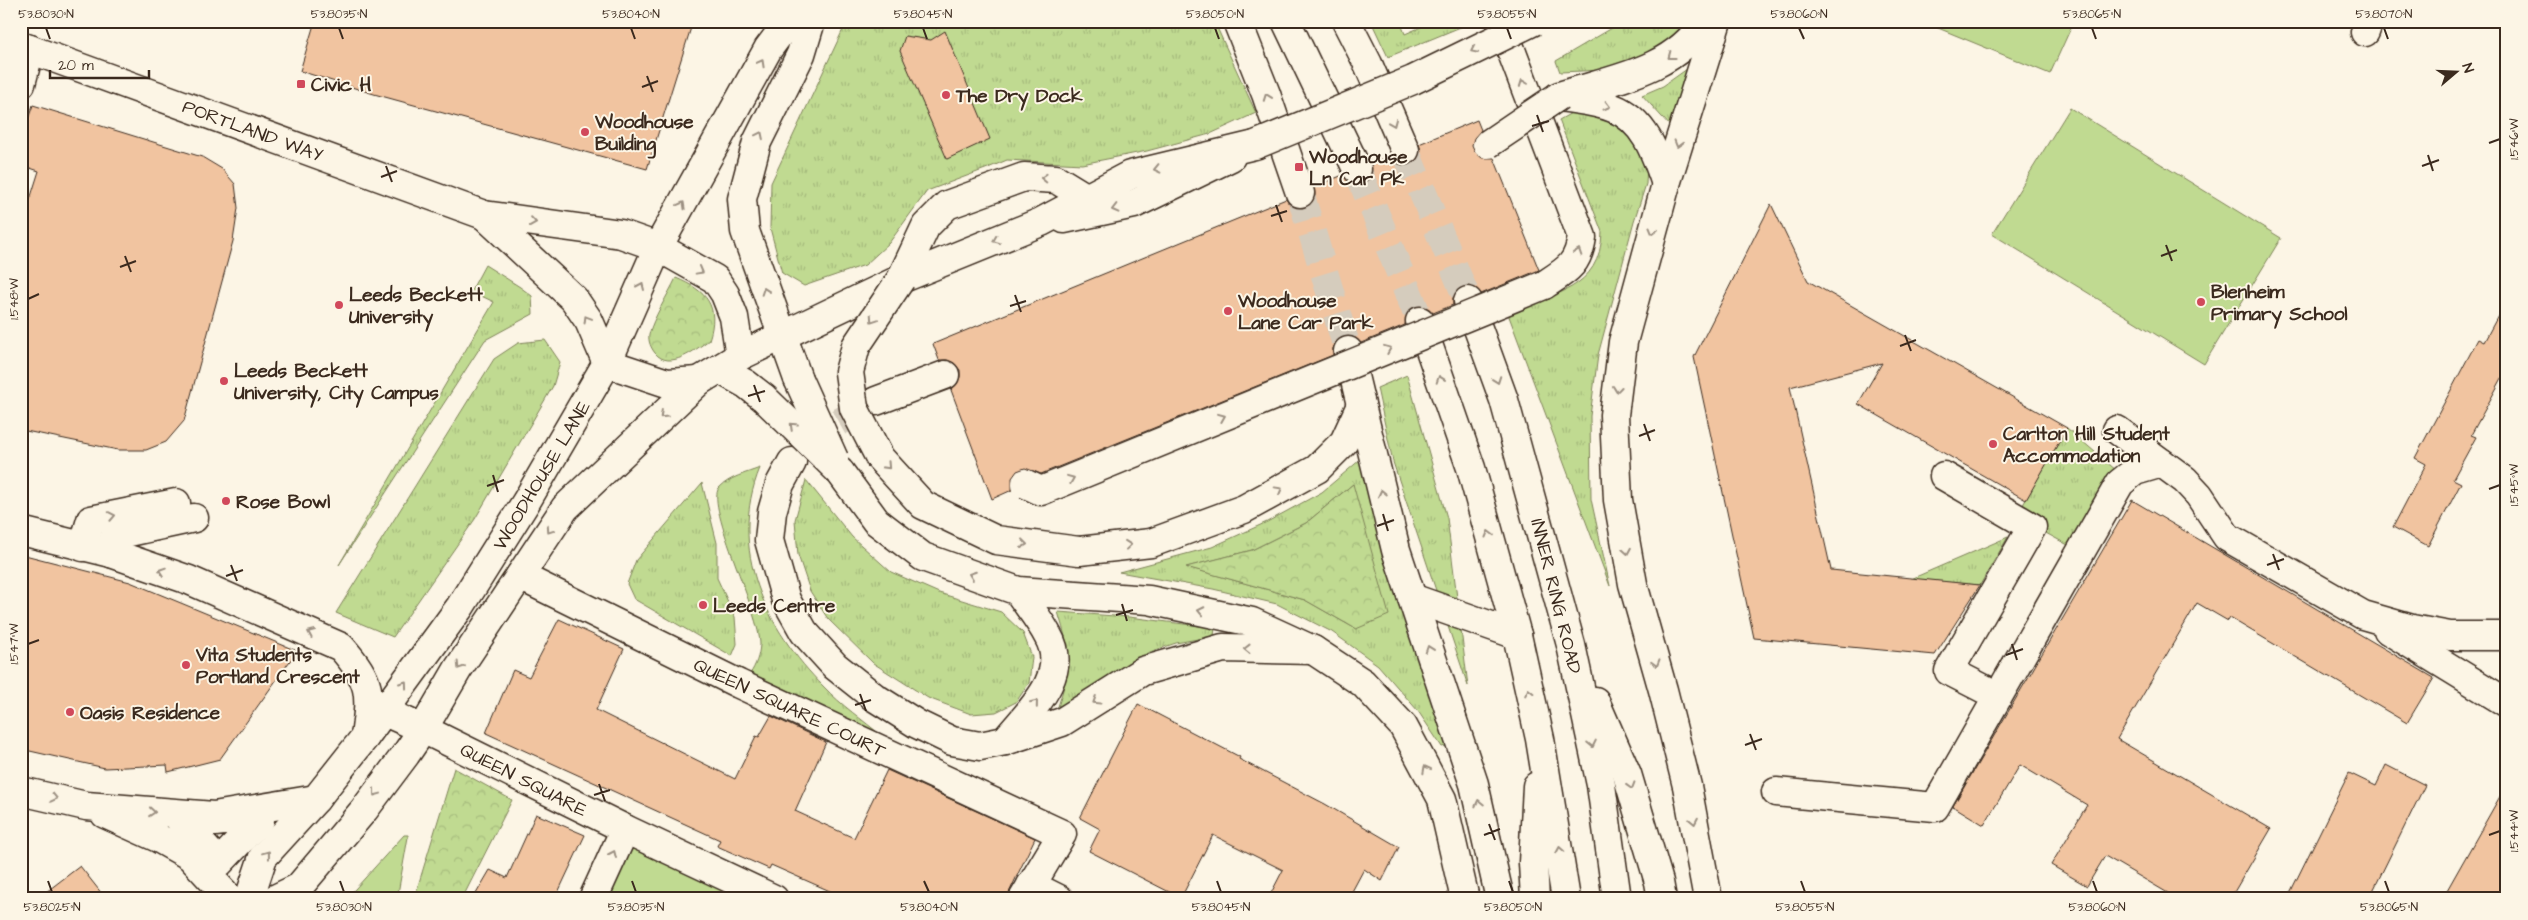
<svg xmlns="http://www.w3.org/2000/svg" width="2528" height="920" viewBox="0 0 2528 920" font-family="'Architects Daughter',sans-serif">
<defs>
<pattern id="grass-tufts" width="24" height="20" patternUnits="userSpaceOnUse" patternTransform="scale(1.25)"><rect width="24" height="20" fill="#c0da91"/><path d="M3 7l-1-3M5 7V3M7 7l1-3M15 17l-1-3M17 17v-4M19 17l1-3" fill="none" stroke="#a6bb7d"/></pattern>
<pattern id="forest-crowns" width="20" height="18" patternUnits="userSpaceOnUse" patternTransform="scale(1.25)"><rect width="20" height="18" fill="#c0da91"/><path d="M2 6a3 3 0 1 1 6 0M12 15a3 3 0 1 1 6 0" fill="none" stroke="#a6bb7d"/></pattern>
</defs>
<rect width="100%" height="100%" fill="#fcf5e5"/>
<filter id="ink" filterUnits="userSpaceOnUse"><feTurbulence type="fractalNoise" baseFrequency=".02" numOctaves="2"/><feDisplacementMap in="SourceGraphic" scale="10" xChannelSelector="R" yChannelSelector="G"/><feConvolveMatrix kernelMatrix="1 2 1 2 8 2 1 2 1" color-interpolation-filters="sRGB"/></filter>
<g filter="url(#ink)">
<g fill="url(#grass-tufts)" stroke="#7e8258" fill-rule="evenodd">
<path d="M847,21H1214L1256,113L1210,134L1147,151L1082,164L1007,160L988,168L927,191L889,243L865,265L804,286L782,273L770,228L771,183Z"/>
<path d="M1371,21H1400L1405,34L1435,21H1475L1388,57Z"/>
<path d="M1624,21H1690L1645,60L1604,70L1560,72L1556,61Z"/>
<path d="M1687,69L1690,72L1671,127L1642,95L1663,86Z"/>
<path d="M1575,111H1594L1629,129L1647,164L1646,184L1634,221L1598,355L1590,416L1591,499L1610,586L1507,311C1552,295 1601,290 1602,232L1559,120Z"/>
<path d="M485,265L520,287L532,296L533,314L485,340L339,565L494,302L471,291Z"/>
<path d="M545,340L560,362L553,386L475,519L393,637L336,613L494,359L518,343Z"/>
<path d="M1407,375L1447,518L1468,686L1393,462L1377,388Z"/>
<path d="M2067,428L2124,477L2081,552L2016,517Z"/>
<path d="M1361,459L1449,745L1442,747L1418,711L1378,665L1332,632L1277,604L1213,589L1119,572L1212,547L1267,522L1322,492ZM1353,484L1356,629L1305,600L1187,567L1252,550L1306,523Z"/>
<path d="M760,468C727,549 766,629 824,687C841,705 863,720 882,736L750,674C756,665 759,656 760,645C761,616 705,505 719,488C729,477 747,473 760,468Z"/>
<path d="M806,480L852,537L891,572L939,593L1001,612L1023,633L1032,657L1029,683L1016,702L996,712L971,714L928,698L873,663L828,619L810,591L798,555L795,520Z"/>
<path d="M702,483L717,543V578L735,617L737,644L732,656L634,599L627,584L636,560Z"/>
<path d="M2008,537L1980,585L1911,579Z"/>
<path d="M1058,612L1129,617L1215,628L1214,636L1176,643L1150,652L1057,710C1071,665 1072,657 1058,612Z"/>
</g>
<g fill="url(#forest-crowns)" stroke="#7e8258">
<path d="M676,278C707,291 720,306 709,340C695,350 670,371 655,353C651,348 648,341 649,335C652,320 669,293 676,278Z"/>
<path d="M1353,484L1389,615L1356,629L1305,600L1186,567L1252,550L1306,523Z"/>
<path d="M454,768L512,800L462,899H414Z"/>
</g>
<g fill="#c0da91" stroke="#7e8258">
<path d="M1921,21H2074L2050,74Z"/>
<path d="M2070,108L2281,238L2204,364L1992,234Z"/>
<path d="M625,829L774,899H593Z"/>
<path d="M404,835H408V837L397,899H346Z"/>
</g>
<g fill="#f1c4a0" stroke="#3b2a1e">
<path d="M315,21H693L647,169L374,94L300,71Z"/>
<path d="M945,31L990,139L947,159L900,51L905,36L931,40Z"/>
<path d="M33,105L202,157L222,169L235,184L238,208L233,241L184,421L166,442L146,450H118L21,430V213L26,212L39,171L21,165V139Z"/>
<path d="M1477,120L1481,130L1474,138L1472,145L1475,152L1482,158H1494L1539,270L1481,294L1471,286L1462,287L1456,291L1453,298V305L1433,313L1423,306H1414L1408,311L1405,325L1361,343L1353,336H1344L1338,339L1333,346V355L1041,474L1025,468L1017,471L1012,478V490L992,499L951,390L957,384L960,377V370L954,363L947,360H939L933,344L1286,199L1289,204L1297,208H1306L1311,204L1315,196L1314,187L1343,175L1349,182L1356,185L1363,183L1370,177L1371,163L1390,156L1396,163L1403,165L1411,164L1418,159L1421,151L1419,144Z"/>
<path d="M1771,204L1808,281L2067,428L2026,500L1858,404L1882,363L1790,387L1831,570L1980,585L1935,655L1754,638L1694,357Z"/>
<path d="M2507,299V369L2471,435L2476,437L2453,479L2461,483L2428,546L2393,527L2426,464L2415,458L2478,339L2484,342Z"/>
<path d="M2132,500L2434,678L2407,723L2230,618L2228,621L2197,603L2117,739L2271,829L2230,899H2178L2105,856L2087,886L2051,865L2087,805L2020,765L1984,825L1953,806Z"/>
<path d="M21,554L130,582L297,651L220,759L168,772L167,765L105,768L21,749Z"/>
<path d="M559,619L624,649L596,710L735,779L756,736L759,737L771,716L826,742L795,811L854,838L887,770L1035,838L1006,899H848L771,865L769,869L717,846L720,840L486,733L513,670L529,677Z"/>
<path d="M1138,704L1240,757L1239,759L1325,804L1399,847L1382,881L1364,869L1348,899H1268L1283,870L1213,835L1181,898L1089,851L1100,829L1080,818Z"/>
<path d="M2386,765L2425,785L2369,899H2287L2349,773L2376,786Z"/>
<path d="M2507,784V881L2497,899H2442Z"/>
<path d="M536,814L585,835L555,899H473L490,870L507,878Z"/>
<path d="M80,866L106,899H37Z"/>
</g>
<g fill="none" stroke-linecap="round" stroke-linejoin="round">
<path stroke="#d5ccbd" stroke-width="28" stroke-dasharray="28 14" stroke-linecap="butt" d="M806,449L834,425L876,401"/>
<g stroke="#d5ccbd" stroke-width="28" stroke-dasharray="28 14" stroke-linecap="butt">
<path d="M1405,150L1468,301"/>
<path d="M1357,169L1420,321"/>
<path d="M1300,193L1348,351"/>
</g>
<g stroke="#3b2a1e" stroke-width="31">
<g id="minor">
<path d="M1500,21L1582,237C1578,265 1567,270 1544,285"/>
<path d="M2365,32L2369,21"/>
<path d="M21,46L484,215L621,234L658,247L715,279L725,294L734,317L740,356"/>
<path d="M21,84L30,49"/>
<path d="M1559,96C1613,79 1672,72 1705,21"/>
<path d="M1560,97C1577,100 1597,101 1613,108C1645,120 1656,155 1666,184"/>
<path d="M484,215L574,299L589,321L607,363L667,383L699,381"/>
<path d="M1064,219L1134,204L1231,157"/>
<path d="M901,279L926,226L947,205L1024,177L1056,179L1087,198"/>
<path d="M876,401L945,375"/>
<path d="M2117,430L2185,480L2199,495L2227,537L2363,615L2412,629L2450,636H2507"/>
<path d="M792,462L780,484L772,512L769,540L786,600L804,632L835,666L874,697L917,724L952,741L980,746L1005,741L1062,722L1143,671L1223,648L1313,650"/>
<path d="M1944,476L2032,527L1949,671L1998,696"/>
<path d="M21,531L111,553L189,580L341,647C372,682 371,693 365,737"/>
<path d="M83,547L91,520L176,503"/>
<path d="M111,553L115,535L194,518"/>
<path d="M520,576L739,684L1062,834L1023,899"/>
<path d="M1412,598L1517,635"/>
<path d="M2388,630L2507,703"/>
<path d="M369,705L423,729L625,829"/>
<path d="M1005,741C1028,712 1071,676 1048,636C1040,620 1028,606 1018,591"/>
<path d="M21,791L86,806L214,816L316,799"/>
<path d="M1776,792L1935,807L2120,483L2135,471L2162,463"/>
<path d="M105,814L158,838L190,856L230,899"/>
<path d="M257,817L260,820L219,863L180,820L215,822Z"/>
<path d="M1031,885L1059,899"/>
<path d="M593,899L625,829L774,899"/>
</g>
</g>
<g stroke="#3b2a1e" stroke-width="31">
<g id="highway">
<path d="M1237,21L1266,94L1300,193"/>
<path d="M1286,21L1357,169"/>
<path d="M1346,21L1368,64L1405,150"/>
<path d="M1468,301L1504,400L1571,645L1601,785L1617,899"/>
<path d="M1420,321L1471,468L1517,635L1540,739L1566,899"/>
<path d="M1348,351L1396,550L1474,784L1500,899"/>
<path d="M719,369L746,384L764,398"/>
<path d="M798,379L745,231L742,199L757,142L801,54L811,21"/>
<path d="M840,472L876,521L923,557L1018,591L1149,600L1252,622L1313,650L1363,683L1403,726L1442,799L1465,899"/>
<path d="M1079,551L1151,543L1244,509L1317,469L1344,442L1361,405"/>
<path d="M1595,701L1627,774L1659,882L1662,899"/>
<path d="M249,899L263,857L316,799L365,737L460,607L526,502L607,363L658,247L768,49L789,21"/>
<path d="M275,899L298,888L364,810L406,754L423,729L458,669L565,508L699,381L740,356L901,279L1041,222L1130,175L1255,145"/>
<path d="M1535,899L1533,863L1537,786"/>
<path d="M1708,899L1687,786L1663,690L1633,584L1618,500L1614,415L1623,342L1666,184L1717,21"/>
</g>
</g>
<use href="#minor" stroke="#fcf5e5" stroke-width="28"/>
<use href="#highway" stroke="#fcf5e5" stroke-width="28"/>
<g stroke="#3b2a1e" stroke-width="31" stroke-linecap="butt">
<g id="minor-bridge">
<path d="M1488,144L1559,96"/>
<path d="M1026,484L1041,491L1544,285"/>
</g>
</g>
<g stroke="#3b2a1e" stroke-width="31" stroke-linecap="butt">
<g id="highway-bridge">
<path d="M1255,145L1413,80L1534,21"/>
<path d="M901,279L856,346L849,372L854,408L880,458L923,505L996,540L1079,551"/>
<path d="M798,379L834,459"/>
<path d="M764,398L840,472"/>
</g>
</g>
<use href="#minor-bridge" stroke="#fcf5e5" stroke-width="28"/>
<use href="#highway-bridge" stroke="#fcf5e5" stroke-width="28"/>
</g>
<defs><path id="oneway-chevron" d="M-2-3.5L2.5 0L-2 3.5" fill="none" stroke-width="1.6" stroke-linecap="round" stroke-linejoin="round" transform="scale(1.25)"/></defs>
<g stroke="#9c9082">
<use href="#oneway-chevron" transform="translate(1474 50) rotate(154)"/>
<use href="#oneway-chevron" transform="translate(1671 56) rotate(143)"/>
<use href="#oneway-chevron" transform="translate(761 63) rotate(-61)"/>
<use href="#oneway-chevron" transform="translate(1523 83) rotate(-111)"/>
<use href="#oneway-chevron" transform="translate(1267 97) rotate(-110)"/>
<use href="#oneway-chevron" transform="translate(1607 106) rotate(14)"/>
<use href="#oneway-chevron" transform="translate(1393 123) rotate(67)"/>
<use href="#oneway-chevron" transform="translate(760 135) rotate(-64)"/>
<use href="#oneway-chevron" transform="translate(1678 144) rotate(107)"/>
<use href="#oneway-chevron" transform="translate(1157 169) rotate(167)"/>
<use href="#oneway-chevron" transform="translate(1044 178) rotate(-178)"/>
<use href="#oneway-chevron" transform="translate(682 205) rotate(-61)"/>
<use href="#oneway-chevron" transform="translate(1115 209) rotate(166)"/>
<use href="#oneway-chevron" transform="translate(533 222) rotate(8)"/>
<use href="#oneway-chevron" transform="translate(1653 231) rotate(105)"/>
<use href="#oneway-chevron" transform="translate(996 240) rotate(158)"/>
<use href="#oneway-chevron" transform="translate(1578 252) rotate(-71)"/>
<use href="#oneway-chevron" transform="translate(700 271) rotate(29)"/>
<use href="#oneway-chevron" transform="translate(641 286) rotate(-66)"/>
<use href="#oneway-chevron" transform="translate(765 291) rotate(-109)"/>
<use href="#oneway-chevron" transform="translate(587 319) rotate(-121)"/>
<use href="#oneway-chevron" transform="translate(873 319) rotate(124)"/>
<use href="#oneway-chevron" transform="translate(1388 349) rotate(-22)"/>
<use href="#oneway-chevron" transform="translate(1440 379) rotate(-109)"/>
<use href="#oneway-chevron" transform="translate(1497 380) rotate(70)"/>
<use href="#oneway-chevron" transform="translate(1617 389) rotate(96)"/>
<use href="#oneway-chevron" transform="translate(663 415) rotate(137)"/>
<use href="#oneway-chevron" transform="translate(1222 417) rotate(-22)"/>
<use href="#oneway-chevron" transform="translate(793 426) rotate(-136)"/>
<use href="#oneway-chevron" transform="translate(887 466) rotate(47)"/>
<use href="#oneway-chevron" transform="translate(1071 479) rotate(-22)"/>
<use href="#oneway-chevron" transform="translate(1279 490) rotate(-29)"/>
<use href="#oneway-chevron" transform="translate(1382 493) rotate(-103)"/>
<use href="#oneway-chevron" transform="translate(112 516) rotate(-11)"/>
<use href="#oneway-chevron" transform="translate(550 530) rotate(124)"/>
<use href="#oneway-chevron" transform="translate(1489 534) rotate(-105)"/>
<use href="#oneway-chevron" transform="translate(1024 544) rotate(7)"/>
<use href="#oneway-chevron" transform="translate(1128 545) rotate(-6)"/>
<use href="#oneway-chevron" transform="translate(1627 551) rotate(80)"/>
<use href="#oneway-chevron" transform="translate(162 571) rotate(-161)"/>
<use href="#oneway-chevron" transform="translate(972 575) rotate(-160)"/>
<use href="#oneway-chevron" transform="translate(1201 611) rotate(-168)"/>
<use href="#oneway-chevron" transform="translate(311 633) rotate(-156)"/>
<use href="#oneway-chevron" transform="translate(1247 649) rotate(-179)"/>
<use href="#oneway-chevron" transform="translate(1429 649) rotate(-109)"/>
<use href="#oneway-chevron" transform="translate(1656 663) rotate(74)"/>
<use href="#oneway-chevron" transform="translate(460 666) rotate(122)"/>
<use href="#oneway-chevron" transform="translate(404 684) rotate(-54)"/>
<use href="#oneway-chevron" transform="translate(1529 692) rotate(-102)"/>
<use href="#oneway-chevron" transform="translate(1096 701) rotate(148)"/>
<use href="#oneway-chevron" transform="translate(1035 703) rotate(-51)"/>
<use href="#oneway-chevron" transform="translate(1592 744) rotate(78)"/>
<use href="#oneway-chevron" transform="translate(1426 769) rotate(-118)"/>
<use href="#oneway-chevron" transform="translate(1631 786) rotate(73)"/>
<use href="#oneway-chevron" transform="translate(376 793) rotate(127)"/>
<use href="#oneway-chevron" transform="translate(54 798) rotate(13)"/>
<use href="#oneway-chevron" transform="translate(1479 803) rotate(-103)"/>
<use href="#oneway-chevron" transform="translate(152 812) rotate(5)"/>
<use href="#oneway-chevron" transform="translate(1694 821) rotate(79)"/>
<use href="#oneway-chevron" transform="translate(1560 850) rotate(-100)"/>
<use href="#oneway-chevron" transform="translate(267 854) rotate(-53)"/>
<use href="#oneway-chevron" transform="translate(613 854) rotate(-66)"/>
</g>
</g>
<path fill="none" stroke="#3b2a1e" stroke-width="2" d="M46,28L50,39M339,28L343,39M631,28L635,39M923,28L927,39M1215,28L1219,39M1507,28L1511,39M1799,28L1804,39M2092,28L2096,39M2384,28L2388,39M647,76L653,92M642,87L658,81M1537,115L1543,132M1532,126L1549,121M2489,143L2500,139M2428,155L2433,171M386,166L392,182M2422,166L2439,160M381,177L397,171M1276,205L1282,222M1271,216L1287,211M2166,245L2172,261M125,256L131,272M2161,256L2177,250M120,267L136,261M1015,295L1021,312M28,299L39,294M1010,306L1026,301M1905,335L1911,351M1900,346L1916,340M754,385L760,402M748,396L765,391M1644,424L1650,441M1639,436L1655,430M493,475L498,492M487,486L504,480M2489,489L2500,485M1383,514L1388,531M1377,526L1394,520M2273,554L2279,570M231,565L237,581M2267,565L2284,559M226,576L243,570M1122,604L1127,621M1116,615L1133,610M28,644L39,640M2012,644L2017,660M2006,655L2023,649M860,694L866,711M855,705L871,700M1750,734L1756,750M1745,745L1762,739M599,784L605,801M594,795L610,790M1489,824L1495,840M1484,835L1500,829M2489,835L2500,831M48,881L52,892M340,881L344,892M632,881L636,892M924,881L929,892M1217,881L1221,892M1509,881L1513,892M1801,881L1805,892M2093,881L2097,892M2385,881L2389,892"/>
<g fill="#d1495b" stroke="#fcf5e5" stroke-width="2">
<rect x="296" y="79" width="10" height="10" rx="2.5"/>
<circle cx="946" cy="95" r="5"/>
<circle cx="585" cy="132" r="5"/>
<rect x="1294" y="162" width="10" height="10" rx="2.5"/>
<circle cx="2201" cy="302" r="5"/>
<circle cx="339" cy="305" r="5"/>
<circle cx="1228" cy="311" r="5"/>
<circle cx="224" cy="381" r="5"/>
<circle cx="1993" cy="444" r="5"/>
<circle cx="226" cy="501" r="5"/>
<circle cx="703" cy="605" r="5"/>
<circle cx="186" cy="665" r="5"/>
<circle cx="70" cy="712" r="5"/>
</g>
<g text-anchor="middle" stroke-width="4" stroke-linejoin="round" paint-order="stroke">
<g font-size="19" font-weight="bold" fill="#3b2a1e" stroke="#fcf5e5" text-anchor="start">
<text x="311" y="91">Civic H</text>
<text x="956" y="102">The Dry Dock</text>
<text x="595" y="128">Woodhouse<tspan x="595" dy="22">Building</tspan></text>
<text x="1309" y="163">Woodhouse<tspan x="1309" dy="22">Ln Car Pk</tspan></text>
<text x="2211" y="298">Blenheim<tspan x="2211" dy="22">Primary School</tspan></text>
<text x="349" y="301">Leeds Beckett<tspan x="349" dy="22">University</tspan></text>
<text x="1238" y="307">Woodhouse<tspan x="1238" dy="22">Lane Car Park</tspan></text>
<text x="234" y="377">Leeds Beckett<tspan x="234" dy="22">University, City Campus</tspan></text>
<text x="2003" y="440">Carlton Hill Student<tspan x="2003" dy="22">Accommodation</tspan></text>
<text x="236" y="508">Rose Bowl</text>
<text x="713" y="612">Leeds Centre</text>
<text x="196" y="661">Vita Students<tspan x="196" dy="22">Portland Crescent</tspan></text>
<text x="80" y="719">Oasis Residence</text>
</g>
<g font-size="19" fill="#3b2a1e" stroke="#fcf5e5">
<text transform="translate(253 130) rotate(20)" y="7">PORTLAND WAY</text>
<text transform="translate(541 475) rotate(-59)" y="7">WOODHOUSE LANE</text>
<text transform="translate(1557 596) rotate(76)" y="7">INNER RING ROAD</text>
<text transform="translate(790 707) rotate(25)" y="7">QUEEN SQUARE COURT</text>
<text transform="translate(524 779) rotate(27)" y="7">QUEEN SQUARE</text>
</g>
</g>
<rect width="2528" height="920" fill="none" stroke="#fcf5e5" stroke-width="55"/>
<g transform="translate(2456 72) rotate(71)" stroke="#fcf5e5" stroke-width="4" paint-order="stroke">
<path d="M0-4L9 19L0 12L-9 19Z" fill="#3b2a1e"/>
<text y="-8" font-size="14" font-weight="bold" text-anchor="middle" fill="#3b2a1e">N</text>
</g>
<path d="M50 70v8h99v-8" fill="none" stroke="#3b2a1e" stroke-width="2.5"/>
<text x="58" y="70" font-size="15" fill="#3b2a1e" stroke="#fcf5e5" stroke-width="4" paint-order="stroke">20 m</text>
<rect x="28" y="28" width="2472" height="864" fill="none" stroke="#3b2a1e" stroke-width="2"/>
<g font-size="12" text-anchor="middle" fill="#3b2a1e">
<text x="46" y="18">53.8030°N</text>
<text x="339" y="18">53.8035°N</text>
<text x="631" y="18">53.8040°N</text>
<text x="923" y="18">53.8045°N</text>
<text x="1215" y="18">53.8050°N</text>
<text x="1507" y="18">53.8055°N</text>
<text x="1799" y="18">53.8060°N</text>
<text x="2092" y="18">53.8065°N</text>
<text x="2384" y="18">53.8070°N</text>
<text transform="translate(2514 139) rotate(-90)" y="4">1.546°W</text>
<text transform="translate(14 299) rotate(-90)" y="4">1.548°W</text>
<text transform="translate(2514 485) rotate(-90)" y="4">1.545°W</text>
<text transform="translate(14 644) rotate(-90)" y="4">1.547°W</text>
<text transform="translate(2514 831) rotate(-90)" y="4">1.544°W</text>
<text x="52" y="911">53.8025°N</text>
<text x="344" y="911">53.8030°N</text>
<text x="636" y="911">53.8035°N</text>
<text x="929" y="911">53.8040°N</text>
<text x="1221" y="911">53.8045°N</text>
<text x="1513" y="911">53.8050°N</text>
<text x="1805" y="911">53.8055°N</text>
<text x="2097" y="911">53.8060°N</text>
<text x="2389" y="911">53.8065°N</text>
</g>
</svg>
